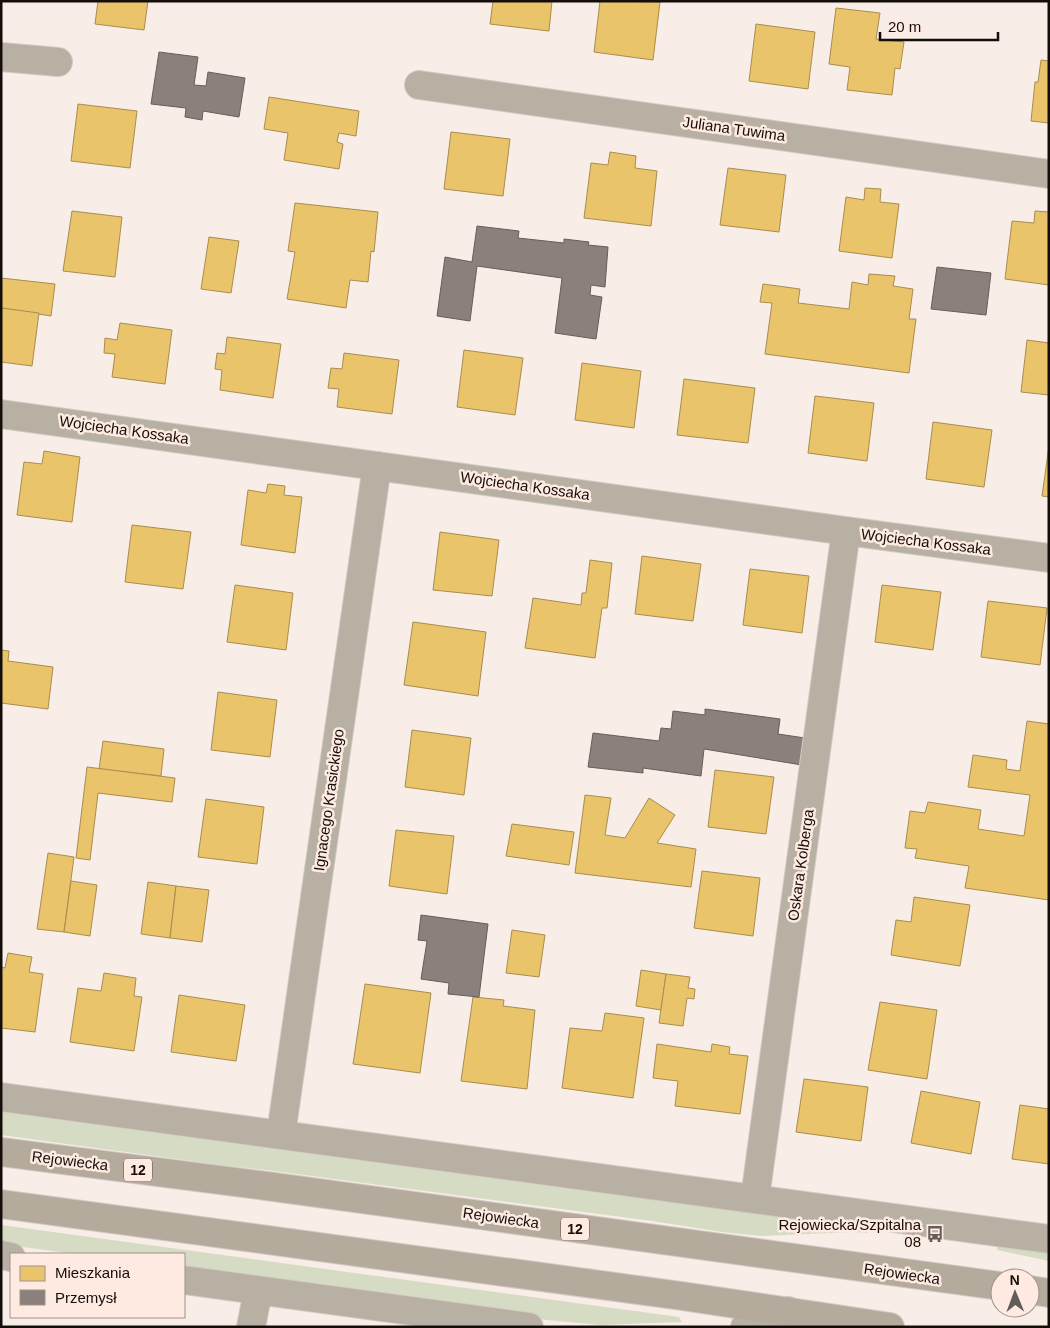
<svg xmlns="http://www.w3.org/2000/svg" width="1050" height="1328" viewBox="0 0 1050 1328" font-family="Helvetica,sans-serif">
<rect width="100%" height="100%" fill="#f8ede7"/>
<g fill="#d6dcc3">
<path d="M1,1112L585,1191L869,1226L868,1233L853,1232L761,1236L722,1232L652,1221L274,1171L228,1166L1,1135Z"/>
<path d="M1,1225L679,1317L682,1322L600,1325L547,1320L184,1270V1254H75L1,1244Z"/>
<path d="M998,1242L1049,1251V1261L997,1250Z"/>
</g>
<g fill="#e9c46a" stroke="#a98d4e">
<path d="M98,1H148L144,30L95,24Z"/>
<path d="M493,1H552L549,31L490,24Z"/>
<path d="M600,1L660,2L653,60L594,52Z"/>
<path d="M836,8L880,13L876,39L904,42L900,69L895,68L892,95L847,90L850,67L829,64Z"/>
<path d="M756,24L815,32L808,89L749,81Z"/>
<path d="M1041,60L1049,61V123L1031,121L1035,82H1038Z"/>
<path d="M269,97L359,111L356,136L339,133L337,142L343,144L339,169L284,160L288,133L264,129Z"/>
<path d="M78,104L137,111L130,168L71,161Z"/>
<path d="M451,132L510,139L503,196L444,189Z"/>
<path d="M610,152L636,156L635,168L657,171L651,226L584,218L591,163L608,165Z"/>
<path d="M728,168L786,175L779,232L720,225Z"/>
<path d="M865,188L881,189L880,202L899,204L892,258L839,251L846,197L864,200Z"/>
<path d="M295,203L378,212L374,252L371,251L368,282L350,280L346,308L287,299L295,252L288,251Z"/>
<path d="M72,211L122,217L115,277L63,271Z"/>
<path d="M1035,211L1049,212V285L1005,279L1012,221L1034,223Z"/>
<path d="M209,237L239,241L231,293L201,289Z"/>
<path d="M869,274L895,276L893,286L913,289L909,319H916L909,373L765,354L772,303L760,302L763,284L800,289L798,303L849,309L852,282L868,285Z"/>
<path d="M1,278L55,284L51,316L1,308Z"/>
<path d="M1,308L39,313L32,366L1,362Z"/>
<path d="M120,323L172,330L165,384L112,377L115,354L104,353L105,338L117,340Z"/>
<path d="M227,337L281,344L273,398L220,390L222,370L215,369L217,353L225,354Z"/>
<path d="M1027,340L1049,343V395L1021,392Z"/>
<path d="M464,350L523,358L515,415L457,407Z"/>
<path d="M344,353L399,360L392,414L337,407L339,389L328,388L331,368L342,369Z"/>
<path d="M582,363L641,371L634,428L575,420Z"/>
<path d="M684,379L755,388L748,443L677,435Z"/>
<path d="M815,396L874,403L867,461L808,453Z"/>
<path d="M933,422L992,430L984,487L926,479Z"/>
<path d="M1049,446V497L1042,496Z"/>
<path d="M44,451L80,457L72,522L17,515L24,462L42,464Z"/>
<path d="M268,484L285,486L284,495L302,497L295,553L241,545L248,490L266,493Z"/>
<path d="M132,525L191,532L183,589L125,582Z"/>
<path d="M440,532L499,540L492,596L433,590Z"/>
<path d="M642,556L701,564L693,621L635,614Z"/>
<path d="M590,560L612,563L607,608H602L595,658L525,648L533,598L581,605L582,593H586Z"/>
<path d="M750,569L809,576L802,633L743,625Z"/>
<path d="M235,585L293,593L286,650L227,642Z"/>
<path d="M882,585L941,592L933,650L875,642Z"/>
<path d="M988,601L1047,608L1040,665L981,657Z"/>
<path d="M413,622L486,632L478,696L404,685Z"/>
<path d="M1,650L9,651L8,661L53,667L48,709L1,703Z"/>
<path d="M218,692L277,700L270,757L211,750Z"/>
<path d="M1027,721L1049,724V900L965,888L969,866L915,858L917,849L905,848L910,811L925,813L928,802L981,810L978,829L1024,836L1030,795L968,787L973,755L1007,760L1006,769L1020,771Z"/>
<path d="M412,730L471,738L464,795L405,787Z"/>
<path d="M103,741L164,749L161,776L99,769Z"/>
<path d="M87,767L175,778L172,802L98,793L90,860L76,858Z"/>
<path d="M715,770L774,777L766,834L708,827Z"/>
<path d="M585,795L611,798L605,835L625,838L649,798L675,815L657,843L696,849L691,887L575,873Z"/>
<path d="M206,799L264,807L257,864L198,857Z"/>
<path d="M512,824L574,832L569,865L506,856Z"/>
<path d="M396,830L454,836L447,894L389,886Z"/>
<path d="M48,853L74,857L64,932L37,929Z"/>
<path d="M702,871L760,878L753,936L694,928Z"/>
<path d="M71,881L97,885L90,936L64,932Z"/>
<path d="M148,882L176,886L170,938L141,934Z"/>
<path d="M176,886L209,890L202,942L170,938Z"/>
<path d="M914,897L970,905L960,966L891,955L896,920L911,922Z"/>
<path d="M512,930L545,935L539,977L506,973Z"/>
<path d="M8,953L32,957L29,972L43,974L35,1032L1,1028V967L5,968Z"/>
<path d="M641,970L666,974L661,1010L636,1006Z"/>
<path d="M104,973L136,978L134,996L142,997L134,1051L70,1042L78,988L101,991Z"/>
<path d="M666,974L690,977L688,988L695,989L694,999L687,998L683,1026L659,1023Z"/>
<path d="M365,984L431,993L420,1073L353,1064Z"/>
<path d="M179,995L245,1005L236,1061L171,1052Z"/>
<path d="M473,997L504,1000L503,1006L535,1010L527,1089L461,1081Z"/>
<path d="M880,1002L937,1010L927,1079L868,1070Z"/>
<path d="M605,1013L644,1018L633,1098L562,1088L570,1028L602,1031Z"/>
<path d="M657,1044L711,1052L712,1044L730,1047L729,1054L748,1056L740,1114L675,1106L678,1081L653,1078Z"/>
<path d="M804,1079L868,1087L861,1141L796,1132Z"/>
<path d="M921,1091L980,1102L971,1154L911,1143Z"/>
<path d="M1020,1105L1049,1109V1164L1012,1159Z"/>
</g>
<g fill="#8a817c" stroke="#675e5a">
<path d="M159,52L198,57L194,85L206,86L208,72L245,78L239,117L203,111L202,120L185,117L186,108L151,104Z"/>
<path d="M477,226L519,231L518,238L564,243V239L589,242L588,245L608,247L605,287L591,285L590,295L602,297L596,339L555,333L562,278L477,266L470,321L437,316L445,257L472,262Z"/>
<path d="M937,267L991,273L986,315L931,309Z"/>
<path d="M705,709L780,719L778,734L805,738L802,765L704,749L701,776L643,768V773L588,767L593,733L659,741L661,728L671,729L673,711L705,715Z"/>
<path d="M421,915L488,924L479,997L448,994L449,983L421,979L427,941L418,940Z"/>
</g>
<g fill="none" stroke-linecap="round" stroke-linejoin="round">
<g stroke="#d2cac5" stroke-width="30">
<g id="street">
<path d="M1,57L58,62"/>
<path d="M419,85L1049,174"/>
<path d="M1,414L846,531L1049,558"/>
<path d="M1,1097L1049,1239"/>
<path d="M281,1134L377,466"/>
<path d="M755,1198L846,531"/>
<path d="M1,1255L11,1257"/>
<path d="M184,1280L529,1327"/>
<path d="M251,1327L258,1291"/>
<path d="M745,1327L788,1311"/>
</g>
</g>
<g stroke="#d2cac5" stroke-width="30">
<g id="highway">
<path d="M1,1152L274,1187L1000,1286"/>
<path d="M1,1204L682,1296L890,1327"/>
<path d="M1030,1290L1049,1293"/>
</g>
</g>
<use href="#street" stroke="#b7b0a3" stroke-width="28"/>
<use href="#highway" stroke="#b4ab9c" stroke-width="28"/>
</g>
<defs>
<g id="bus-bare" transform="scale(1.35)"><path d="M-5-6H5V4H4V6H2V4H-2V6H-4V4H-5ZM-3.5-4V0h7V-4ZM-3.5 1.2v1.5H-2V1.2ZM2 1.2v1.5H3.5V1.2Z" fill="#645c58" stroke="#feeae1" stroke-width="2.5" paint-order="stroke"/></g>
</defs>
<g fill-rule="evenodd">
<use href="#bus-bare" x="935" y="1234"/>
</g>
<g text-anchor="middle" stroke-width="5" stroke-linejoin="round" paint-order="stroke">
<g fill="#feeae1" stroke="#5a504b" stroke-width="1">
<rect x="124" y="1158.5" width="28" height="23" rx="4"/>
<rect x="561" y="1217.5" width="28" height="23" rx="4"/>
</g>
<g font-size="14" font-weight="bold" fill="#140e0b">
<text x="138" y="1175">12</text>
<text x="575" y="1234">12</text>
</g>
<g font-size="15" fill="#140e0b" stroke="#feeae1">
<text transform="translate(734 129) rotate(8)" y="5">Juliana Tuwima</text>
<text transform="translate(124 430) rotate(8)" y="5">Wojciecha Kossaka</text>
<text transform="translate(525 486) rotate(8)" y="5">Wojciecha Kossaka</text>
<text transform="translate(926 542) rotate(7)" y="5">Wojciecha Kossaka</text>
<text transform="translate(329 800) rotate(-82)" y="5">Ignacego Krasickiego</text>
<text transform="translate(801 865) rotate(-82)" y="5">Oskara Kolberga</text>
<text transform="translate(70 1161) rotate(7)" y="5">Rejowiecka</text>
<text transform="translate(501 1218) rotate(8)" y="5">Rejowiecka</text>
<text transform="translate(902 1274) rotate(8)" y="5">Rejowiecka</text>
</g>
<g font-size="15" fill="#140e0b" stroke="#feeae1" text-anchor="end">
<text x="921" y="1230">Rejowiecka/Szpitalna<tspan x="921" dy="17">08</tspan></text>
</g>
</g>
<rect width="1050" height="1328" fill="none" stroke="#140e0b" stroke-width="5"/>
<rect x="10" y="1253" width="175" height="65" fill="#feeae1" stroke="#a0928b"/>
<rect x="20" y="1266" width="25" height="15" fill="#e9c46a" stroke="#a0928b"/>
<text x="55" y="1278" font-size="15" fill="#140e0b">Mieszkania</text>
<rect x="20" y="1290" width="25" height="15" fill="#8a817c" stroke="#a0928b"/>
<text x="55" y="1303" font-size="15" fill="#140e0b">Przemysł</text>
<g transform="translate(1015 1293) rotate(359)"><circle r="24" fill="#feeae1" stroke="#a0928b"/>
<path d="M0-4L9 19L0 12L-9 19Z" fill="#645c58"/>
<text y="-8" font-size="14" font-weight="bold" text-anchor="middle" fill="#140e0b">N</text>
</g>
<path d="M880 32v8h118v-8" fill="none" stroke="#140e0b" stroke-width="2.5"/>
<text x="888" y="32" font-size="15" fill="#140e0b" stroke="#feeae1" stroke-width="4" paint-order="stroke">20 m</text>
</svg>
